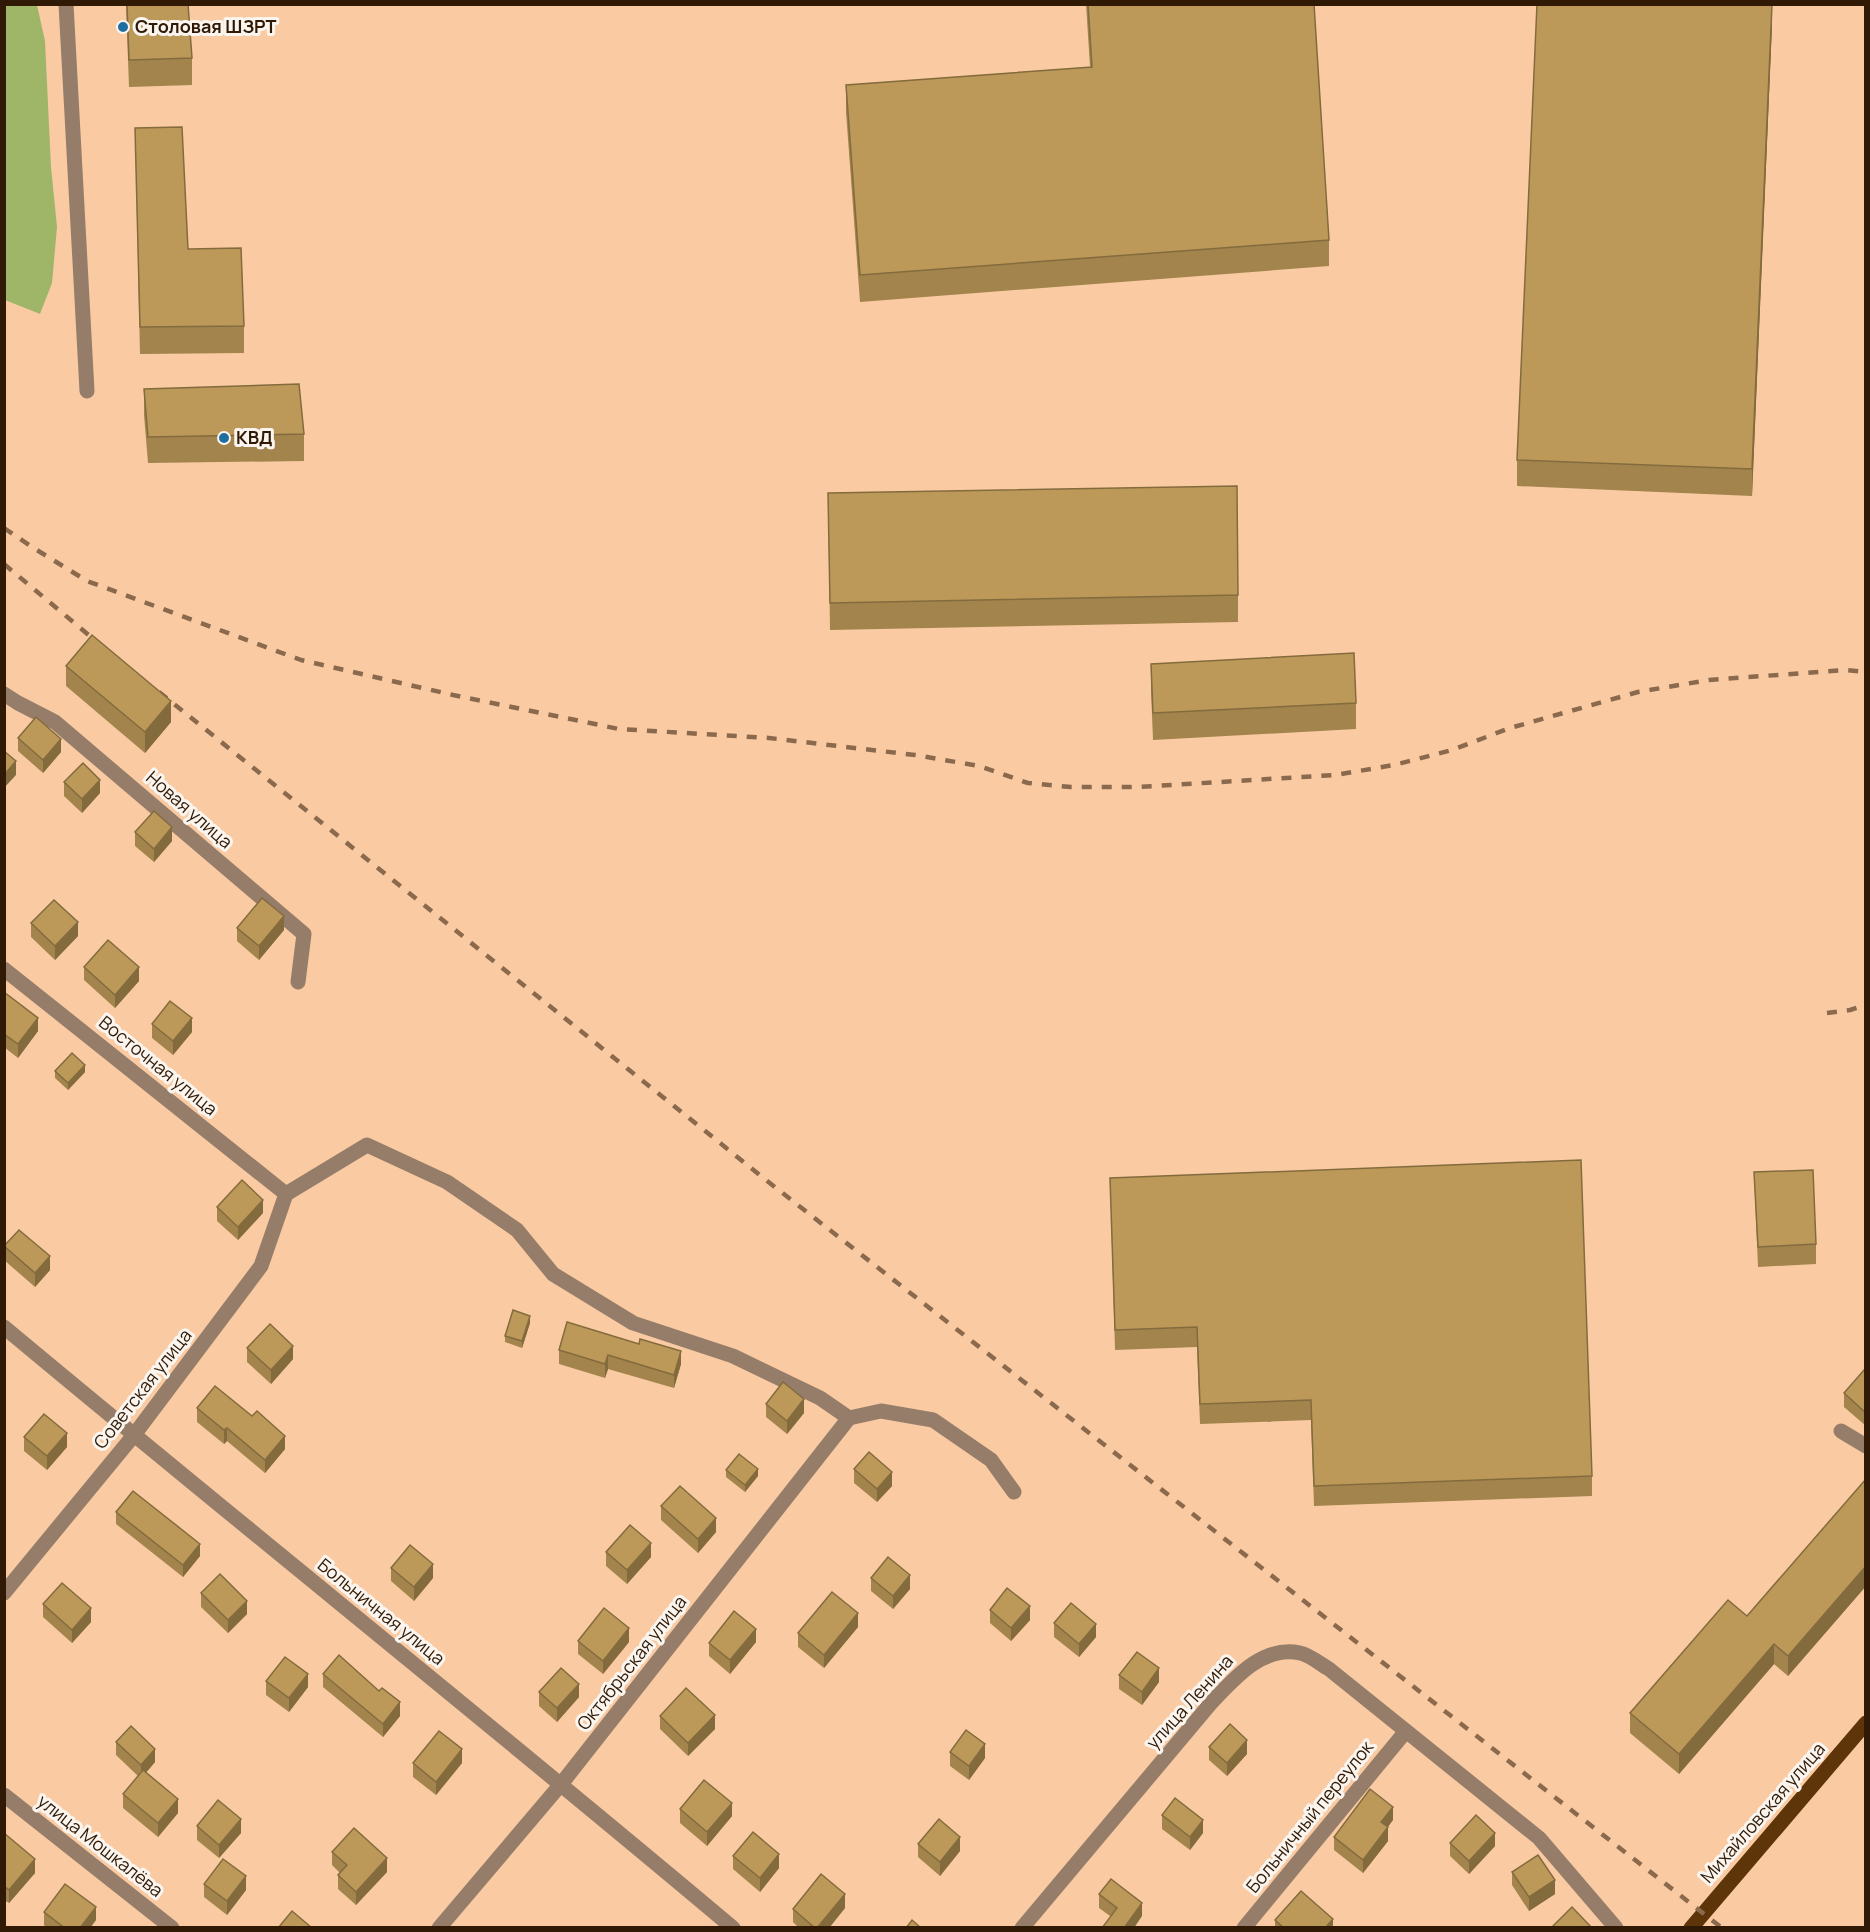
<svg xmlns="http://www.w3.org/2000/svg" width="1870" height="1932" viewBox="0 0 1870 1932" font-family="Manrope,sans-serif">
<rect width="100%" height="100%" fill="#facba3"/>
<path fill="#9fb568" d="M4,5H37L45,41L51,167L57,227L52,283L40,314L5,300Z"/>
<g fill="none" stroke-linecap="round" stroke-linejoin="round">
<g stroke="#957d69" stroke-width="15">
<path d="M66,4L87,391"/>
<path d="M4,694L18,703L55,722L304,934L298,982"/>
<path d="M4,969L286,1194"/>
<path d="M286,1194L367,1145L447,1182L517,1230L553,1274L633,1323L733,1356L820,1398L849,1418L881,1411L933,1420L991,1460L1014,1492"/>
<path d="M4,1327C246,1529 492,1725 733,1928"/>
<path d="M1841,1431L1866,1446"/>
<path d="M4,1593L134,1435L261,1266L286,1194"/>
<path d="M4,1795L172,1928"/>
<path d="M439,1928L562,1783L849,1418"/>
<path d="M1022,1928L1211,1703C1234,1679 1262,1645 1300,1653C1310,1655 1320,1664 1329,1669L1539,1838L1616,1928"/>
<path d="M1244,1928L1406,1731"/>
</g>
<path stroke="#5d3508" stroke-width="15" d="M1691,1928L1866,1723"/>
<g stroke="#8b694c" stroke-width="4.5" stroke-dasharray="10 10" stroke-linecap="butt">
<path d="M4,528L32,547L87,581L301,660L453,695L619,729L769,738L915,755L979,766L1028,783L1071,787H1138L1335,775L1394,765L1452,750L1510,728L1638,692L1709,680L1845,670L1866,672"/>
<path d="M4,564L103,647"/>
<path d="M159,692L771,1184L1722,1928"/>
<path d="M1827,1013L1850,1010L1866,1005"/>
</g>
</g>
<g fill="#a2844c">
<path d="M126,4H188L192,58V85L129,87Z"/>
<path d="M1086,4H1314L1329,240V266L860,302L846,112V85L1090,67Z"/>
<path d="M1772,25L1752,496L1517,486V460Z"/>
<path d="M135,128L188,249L244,326V353L140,354Z"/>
<path d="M144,389L304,434V461L148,463L144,415Z"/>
<path d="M828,493L1238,595V622L830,630Z"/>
<path d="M1151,664L1356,703V729L1153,740L1151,690Z"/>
<path d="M66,666L171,722L145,753L66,686Z"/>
<path d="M18,738L61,752L43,773L18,751Z"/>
<path d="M64,782L100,793L82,813L64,796Z"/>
<path d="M135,832L172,841L154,862L135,846Z"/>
<path d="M31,923L78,936L55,960L31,937Z"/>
<path d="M237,928L284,930L259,960L237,941Z"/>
<path d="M84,967L139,981L115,1008L84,980Z"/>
<path d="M4,992L38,1031L18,1058L4,1047Z"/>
<path d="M152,1024L192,1032L173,1055L152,1038Z"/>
<path d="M55,1071L85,1072L68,1090L55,1078Z"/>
<path d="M1754,1172L1816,1244V1264L1758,1267Z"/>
<path d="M1110,1178L1592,1476V1496L1314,1506L1311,1420L1200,1424L1197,1347L1115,1350Z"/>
<path d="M217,1207L263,1213L238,1240L217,1221Z"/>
<path d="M4,1246L50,1270L35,1287L4,1260Z"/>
<path d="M567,1322L681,1364L674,1388L608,1369L605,1378L559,1364V1350Z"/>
<path d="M530,1323L522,1348L505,1342V1336Z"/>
<path d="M247,1348L293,1359L271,1384L247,1362Z"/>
<path d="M1866,1372V1426L1844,1407V1393Z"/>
<path d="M766,1404L804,1413L787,1434L766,1417Z"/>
<path d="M197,1408L285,1449L265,1473L227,1441L224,1444L197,1422Z"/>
<path d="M24,1437L67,1447L47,1470L24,1451Z"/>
<path d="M854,1469L892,1486L877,1502L854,1483Z"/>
<path d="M726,1470L758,1476L745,1492L726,1477Z"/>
<path d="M1866,1479V1586L1788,1676L1774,1664L1679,1774L1630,1733V1713L1747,1616Z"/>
<path d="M661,1506L716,1532L698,1553L661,1520Z"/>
<path d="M116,1512L200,1556L183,1577L116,1524Z"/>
<path d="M606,1552L651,1557L627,1584L606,1566Z"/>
<path d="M391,1568L433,1578L414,1601L391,1581Z"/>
<path d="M871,1578L910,1589L893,1609L871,1591Z"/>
<path d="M201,1593L247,1614L228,1633L201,1607Z"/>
<path d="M43,1604L91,1622L72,1643L43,1617Z"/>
<path d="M990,1610L1030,1620L1011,1641L990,1623Z"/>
<path d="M1054,1623L1096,1637L1079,1657L1054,1637Z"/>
<path d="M858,1627L824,1668L798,1647V1633Z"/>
<path d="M578,1641L629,1642L603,1674L578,1654Z"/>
<path d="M756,1642L730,1674L709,1656V1643Z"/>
<path d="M323,1674L400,1716L383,1737L323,1687Z"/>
<path d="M1119,1675L1159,1682L1142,1705L1119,1689Z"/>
<path d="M266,1681L308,1687L289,1712L266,1695Z"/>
<path d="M539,1692L579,1697L557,1722L539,1706Z"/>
<path d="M660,1716L715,1729L688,1756L660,1729Z"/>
<path d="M116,1742L155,1762L146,1773L178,1813L158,1837L123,1808V1794L138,1776L116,1755Z"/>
<path d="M1209,1747L1247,1754L1227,1776L1209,1760Z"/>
<path d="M950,1752L985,1758L969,1780L950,1766Z"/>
<path d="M413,1763H462L436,1795L413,1777Z"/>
<path d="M680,1809L732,1816L707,1846L680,1823Z"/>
<path d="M1162,1815L1203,1833L1190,1850L1162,1829Z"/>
<path d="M1393,1820L1388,1827V1841L1363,1873L1334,1850V1837Z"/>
<path d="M197,1826L241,1833L219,1858L197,1840Z"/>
<path d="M4,1833L35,1873L9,1903L4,1900Z"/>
<path d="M1450,1843L1495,1846L1469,1874L1450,1856Z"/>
<path d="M918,1844L960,1851L940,1876L918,1857Z"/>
<path d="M332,1852L387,1872L356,1905L338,1889V1875L340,1873L332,1865Z"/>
<path d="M733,1856L779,1868L760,1892L733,1869Z"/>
<path d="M1512,1872L1555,1894L1529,1911L1512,1885Z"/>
<path d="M204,1884L246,1890L227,1915L204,1897Z"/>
<path d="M1099,1894L1142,1916H1110L1099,1908Z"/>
<path d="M845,1908L829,1928H799L793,1922V1909Z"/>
<path d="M44,1912L96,1920L90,1928H47L44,1925Z"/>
<path d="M1275,1920L1333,1925L1331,1928H1276L1275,1927Z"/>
</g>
<g fill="#846b3e">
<path d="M1772,4V25L1752,496V469Z"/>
<path d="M171,701V722L145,753V732Z"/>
<path d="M61,739V752L43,773V760Z"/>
<path d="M16,761V775L4,788V775Z"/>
<path d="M100,780V793L82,813V799Z"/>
<path d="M172,827V841L154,862V849Z"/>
<path d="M284,916V930L259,960V946Z"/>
<path d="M78,922V936L55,960V946Z"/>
<path d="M139,967V981L115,1008V995Z"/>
<path d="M38,1018V1031L18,1058V1044Z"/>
<path d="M192,1018V1032L173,1055V1041Z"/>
<path d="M85,1065V1072L68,1090V1083Z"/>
<path d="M263,1200V1213L238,1240V1227Z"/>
<path d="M50,1256V1270L35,1287V1273Z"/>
<path d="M530,1316V1323L522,1348V1341Z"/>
<path d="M293,1346V1359L271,1384V1370Z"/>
<path d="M681,1351V1364L674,1388V1375Z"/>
<path d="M608,1355V1369L605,1378V1364Z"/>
<path d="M804,1399V1413L787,1434V1421Z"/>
<path d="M227,1428V1441L224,1444V1430Z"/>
<path d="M67,1433V1447L47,1470V1456Z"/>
<path d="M285,1436V1449L265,1473V1460Z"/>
<path d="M758,1469V1476L745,1492V1485Z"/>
<path d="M892,1472V1486L877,1502V1489Z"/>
<path d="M6,1487V1501L4,1502V1489Z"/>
<path d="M716,1518V1532L698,1553V1539Z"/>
<path d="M651,1543V1557L627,1584V1570Z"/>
<path d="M200,1544V1556L183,1577V1565Z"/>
<path d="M433,1564V1578L414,1601V1587Z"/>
<path d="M1866,1566V1586L1788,1676V1656Z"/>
<path d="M910,1575V1589L893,1609V1596Z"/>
<path d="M247,1601V1614L228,1633V1620Z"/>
<path d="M1030,1606V1620L1011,1641V1628Z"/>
<path d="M91,1608V1622L72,1643V1630Z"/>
<path d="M858,1613V1627L824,1668V1655Z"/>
<path d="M1096,1624V1637L1079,1657V1644Z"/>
<path d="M629,1628V1642L603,1674V1661Z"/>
<path d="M756,1629V1642L730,1674V1660Z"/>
<path d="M1774,1644V1664L1679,1774V1754Z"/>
<path d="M1159,1668V1682L1142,1705V1692Z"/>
<path d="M308,1674V1687L289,1712V1698Z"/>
<path d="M579,1684V1697L557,1722V1708Z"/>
<path d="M400,1702V1716L383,1737V1724Z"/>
<path d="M715,1715V1729L688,1756V1743Z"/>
<path d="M1247,1740V1754L1227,1776V1763Z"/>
<path d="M985,1744V1758L969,1780V1766Z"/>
<path d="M155,1749V1762L141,1778V1765Z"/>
<path d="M462,1749V1763L436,1795V1782Z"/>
<path d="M178,1799V1813L158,1837V1823Z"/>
<path d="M732,1803V1816L707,1846V1832Z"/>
<path d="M1393,1807V1820L1381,1835V1822Z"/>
<path d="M241,1819V1833L219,1858V1845Z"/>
<path d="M1203,1820V1833L1190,1850V1837Z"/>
<path d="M1388,1827V1841L1363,1873V1860Z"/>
<path d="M1495,1833V1846L1469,1874V1861Z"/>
<path d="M960,1837V1851L940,1876V1862Z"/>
<path d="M779,1854V1868L760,1892V1878Z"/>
<path d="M387,1858V1872L356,1905V1892Z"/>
<path d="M35,1859V1873L9,1903V1890Z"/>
<path d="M246,1876V1890L227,1915V1901Z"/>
<path d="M1555,1880V1894L1529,1911V1897Z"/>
<path d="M845,1894V1908L829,1928H817Z"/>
<path d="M1142,1903V1916L1134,1928H1124Z"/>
<path d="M96,1907V1920L90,1928H80Z"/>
<path d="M1333,1919V1925L1331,1928H1325Z"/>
</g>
<g fill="#bc9958" stroke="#846b3e" stroke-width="1.5">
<path d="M127,4H188L192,58L129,60Z"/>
<path d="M1088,4H1314L1329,240L860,275L846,85L1092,67Z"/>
<path d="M1537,4H1772L1752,469L1517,460Z"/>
<path d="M182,127L188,249L241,248L244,326L140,327L135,128Z"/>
<path d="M299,384L304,434L148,437L144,389Z"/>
<path d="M1237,486L1238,595L830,603L828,493Z"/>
<path d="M92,635L171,701L145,732L66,666Z"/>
<path d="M1354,653L1356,703L1153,713L1151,664Z"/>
<path d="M36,717L61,739L43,760L18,738Z"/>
<path d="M4,751L16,761L4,775Z"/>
<path d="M83,763L100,780L82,799L64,782Z"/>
<path d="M154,811L172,827L154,849L135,832Z"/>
<path d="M262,898L284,916L259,946L237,928Z"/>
<path d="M54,900L78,922L55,946L31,923Z"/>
<path d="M108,940L139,967L115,995L84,967Z"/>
<path d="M4,992L38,1018L18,1044L4,1034Z"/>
<path d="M170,1001L192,1018L173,1041L152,1024Z"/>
<path d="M72,1053L85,1065L68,1083L55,1071Z"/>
<path d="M1581,1160L1592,1476L1314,1486L1311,1400L1200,1404L1197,1327L1115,1330L1110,1178Z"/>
<path d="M1813,1170L1816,1244L1758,1247L1754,1172Z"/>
<path d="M242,1180L263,1200L238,1227L217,1207Z"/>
<path d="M19,1230L50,1256L35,1273L4,1246Z"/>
<path d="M513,1310L530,1316L522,1341L505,1336Z"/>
<path d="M567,1322L639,1344L640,1339L681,1351L674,1375L608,1355L605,1364L559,1350Z"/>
<path d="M270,1324L293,1346L271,1370L247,1348Z"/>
<path d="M1864,1370L1866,1372V1413L1844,1393Z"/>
<path d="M783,1382L804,1399L787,1421L766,1404Z"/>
<path d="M215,1386L252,1416L257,1411L285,1436L265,1460L227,1428L224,1430L197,1408Z"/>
<path d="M44,1414L67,1433L47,1456L24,1437Z"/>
<path d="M869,1452L892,1472L877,1489L854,1469Z"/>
<path d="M739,1454L758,1469L745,1485L726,1470Z"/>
<path d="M1866,1479V1566L1788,1656L1774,1644L1679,1754L1630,1713L1728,1600L1747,1616Z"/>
<path d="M680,1486L716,1518L698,1539L661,1506Z"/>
<path d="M133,1491L200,1544L183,1565L116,1512Z"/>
<path d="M630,1525L651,1543L627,1570L606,1552Z"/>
<path d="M410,1545L433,1564L414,1587L391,1568Z"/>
<path d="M888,1557L910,1575L893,1596L871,1578Z"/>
<path d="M220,1574L247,1601L228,1620L201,1593Z"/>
<path d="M62,1583L91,1608L72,1630L43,1604Z"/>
<path d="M1007,1588L1030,1606L1011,1628L990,1610Z"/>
<path d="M832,1592L858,1613L824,1655L798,1633Z"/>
<path d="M1071,1603L1096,1624L1079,1644L1054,1623Z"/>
<path d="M604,1608L629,1628L603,1661L578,1641Z"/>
<path d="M734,1611L756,1629L730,1660L709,1643Z"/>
<path d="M1137,1652L1159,1668L1142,1692L1119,1675Z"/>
<path d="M339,1655L379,1691L382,1688L400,1702L383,1724L323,1674Z"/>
<path d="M285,1657L308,1674L289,1698L266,1681Z"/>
<path d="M561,1668L579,1684L557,1708L539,1692Z"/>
<path d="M686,1688L715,1715L688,1743L660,1716Z"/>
<path d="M1230,1724L1247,1740L1227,1763L1209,1747Z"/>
<path d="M131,1726L155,1749L141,1765L116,1742Z"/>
<path d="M966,1730L985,1744L969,1766L950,1752Z"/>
<path d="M439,1731L462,1749L436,1782L413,1763Z"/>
<path d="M143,1770L178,1799L158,1823L123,1794Z"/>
<path d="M704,1780L732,1803L707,1832L680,1809Z"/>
<path d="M1370,1789L1393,1807L1381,1822L1388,1827L1363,1860L1334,1837Z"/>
<path d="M1175,1798L1203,1820L1190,1837L1162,1815Z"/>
<path d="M218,1800L241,1819L219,1845L197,1826Z"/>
<path d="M1476,1815L1495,1833L1469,1861L1450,1843Z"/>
<path d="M939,1819L960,1837L940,1862L918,1844Z"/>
<path d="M354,1828L387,1858L356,1892L338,1875L347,1865L332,1852Z"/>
<path d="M753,1832L779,1854L760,1878L733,1856Z"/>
<path d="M4,1833L35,1859L9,1890L4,1886Z"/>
<path d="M1538,1855L1555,1880L1529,1897L1512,1872Z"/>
<path d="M223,1859L246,1876L227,1901L204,1884Z"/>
<path d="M821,1874L845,1894L817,1928H815L793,1909Z"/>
<path d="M1111,1879L1142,1903L1124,1928H1102L1117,1908L1099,1894Z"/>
<path d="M65,1884L96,1907L80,1928H65L44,1912Z"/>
<path d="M1301,1891L1333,1919L1325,1928H1284L1275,1920Z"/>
<path d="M1572,1907L1592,1928H1551Z"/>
<path d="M292,1911L312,1928H278Z"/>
<path d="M912,1920L921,1928H906Z"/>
</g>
<g fill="#206ea0" stroke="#fbf5f0" stroke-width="2">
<circle cx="123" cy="27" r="6"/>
<circle cx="224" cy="438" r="6"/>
</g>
<g text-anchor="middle" stroke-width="6" stroke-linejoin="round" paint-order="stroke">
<g font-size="18" font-weight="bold" fill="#301a06" stroke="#fbf5f0" text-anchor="start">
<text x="135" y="33">Столовая ШЗРТ</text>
<text x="236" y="444">КВД</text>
</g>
<g font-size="18" fill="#301a06" stroke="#fbf5f0">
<text transform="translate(189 810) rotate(41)" y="6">Новая улица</text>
<text transform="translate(158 1066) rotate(39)" y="6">Восточная улица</text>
<text transform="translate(143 1389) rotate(-52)" y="6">Советская улица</text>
<text transform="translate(381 1612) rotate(39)" y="6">Больничная улица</text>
<text transform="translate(632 1663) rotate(-52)" y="6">Октябрьская улица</text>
<text transform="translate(1190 1702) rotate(-48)" y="6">улица Ленина</text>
<text transform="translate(1763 1813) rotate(-49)" y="6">Михайловская улица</text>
<text transform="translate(1310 1817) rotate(-51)" y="6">Больничный переулок</text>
<text transform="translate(100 1846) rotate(38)" y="6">улица Мошкалёва</text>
</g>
</g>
<rect width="1870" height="1932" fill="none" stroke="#301a06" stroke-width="12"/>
</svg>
